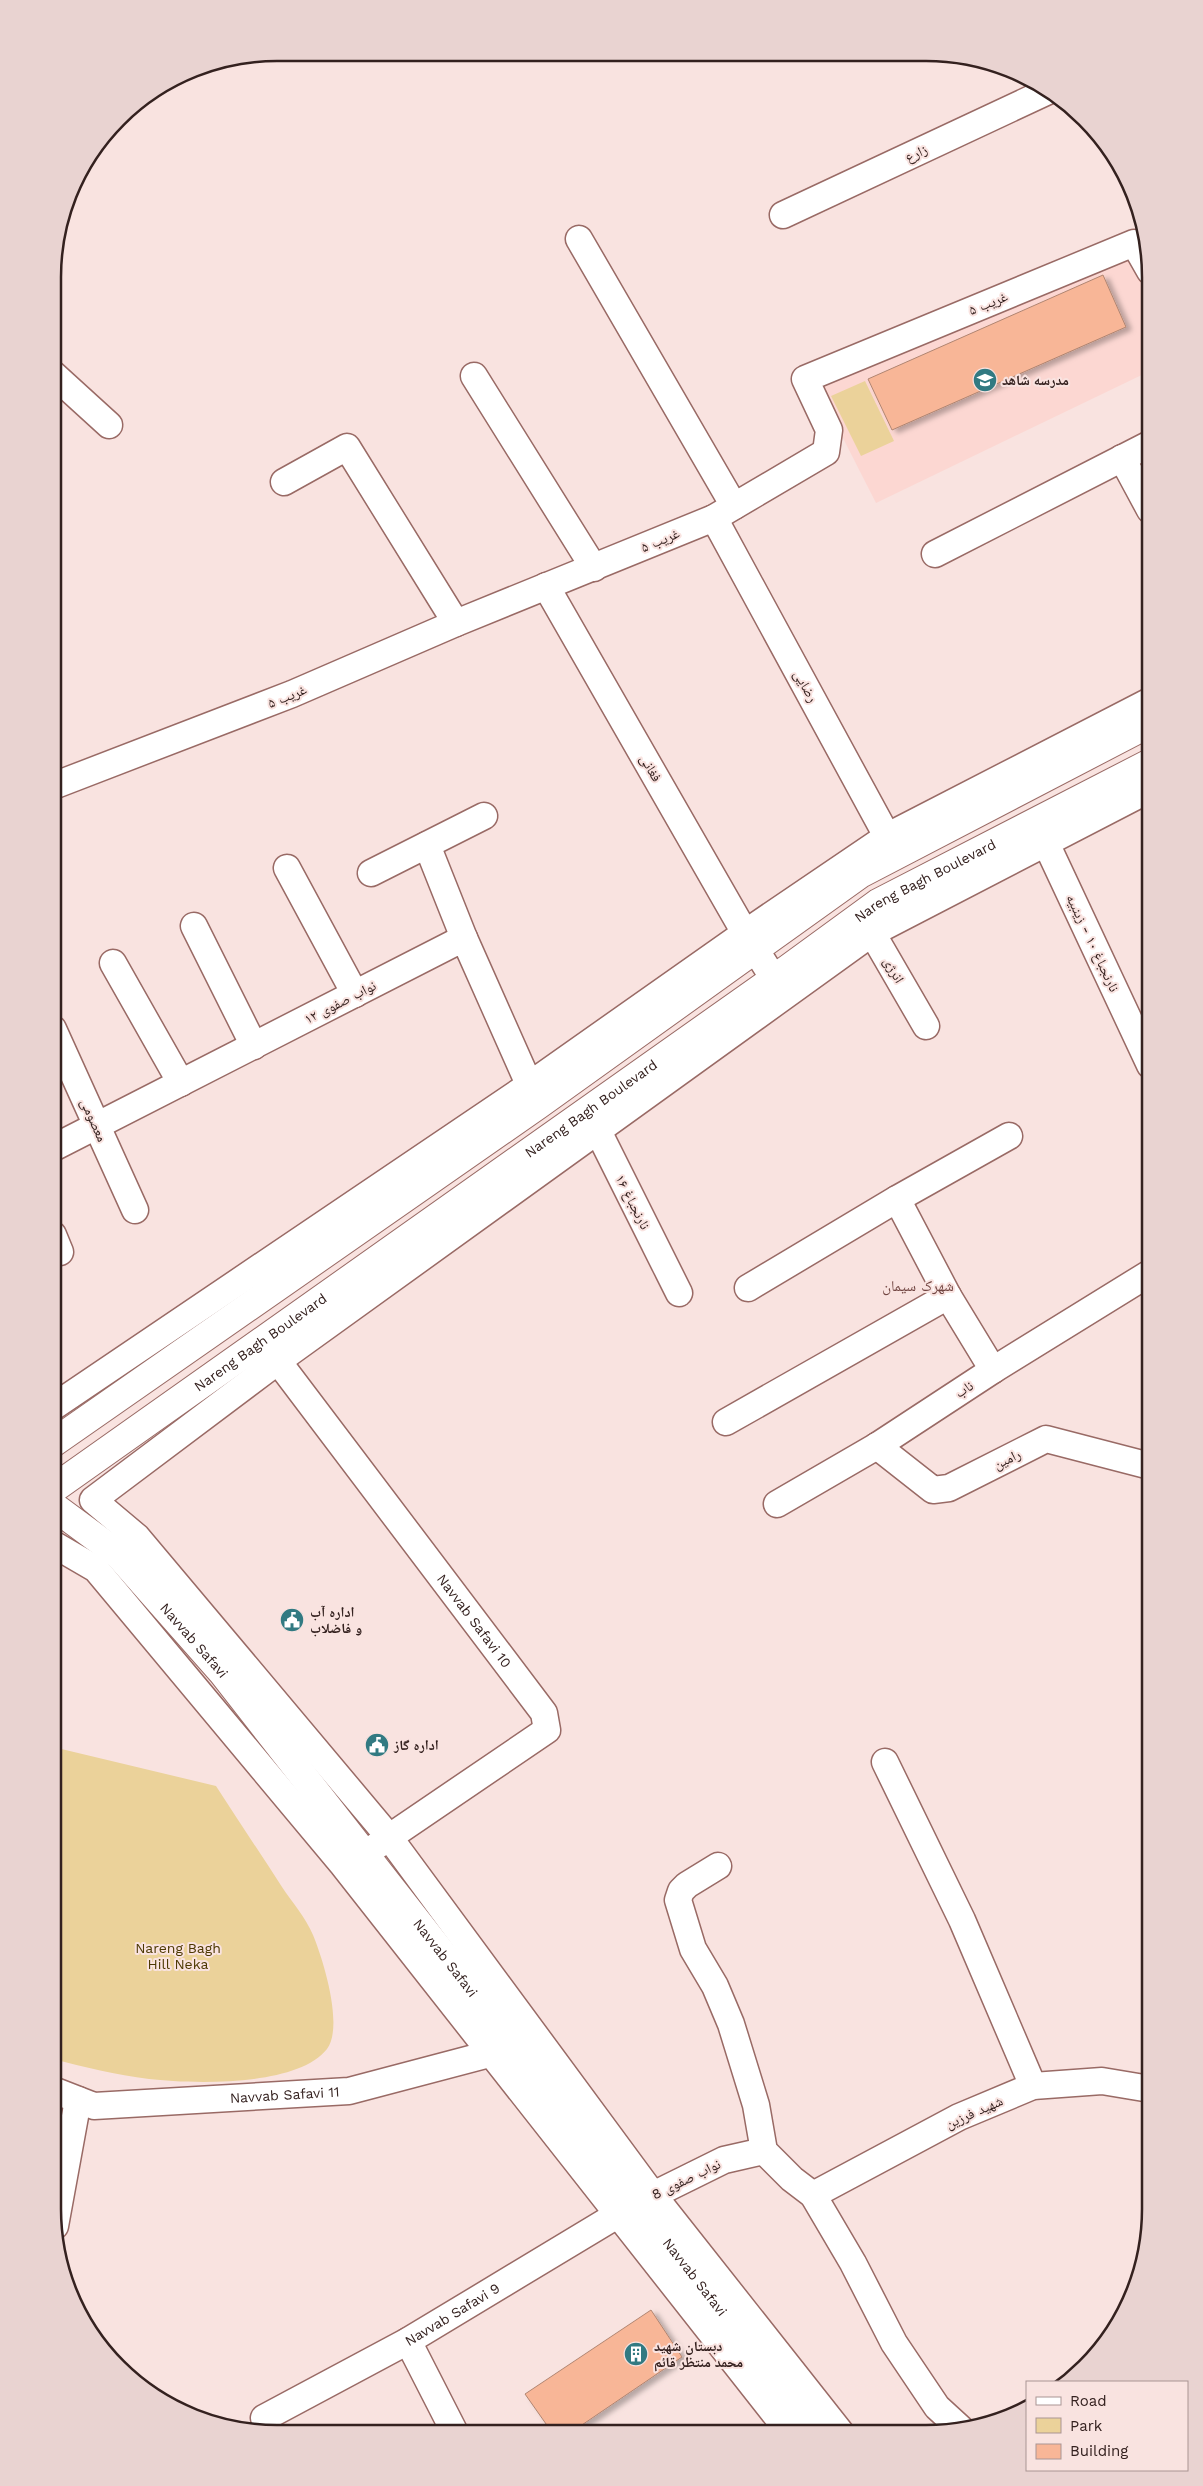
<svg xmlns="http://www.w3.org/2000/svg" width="1203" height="2486" viewBox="0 0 1203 2486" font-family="'Work Sans','Noto Naskh Arabic',sans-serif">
<defs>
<filter id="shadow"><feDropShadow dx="5.5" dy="3" stdDeviation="2.5" flood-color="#0004"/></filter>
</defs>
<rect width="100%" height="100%" fill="#f9e3e0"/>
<path fill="#fcd7d2" d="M1132,254L1150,288V371L876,503L818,389Z"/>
<g fill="#ebd29a">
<path d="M865,381L894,441L861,456L831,396Z"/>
<path d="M53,1747L216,1786C238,1820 260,1853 282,1887C292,1902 306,1918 313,1935C323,1959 344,2026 327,2049C297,2087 193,2084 149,2079C116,2075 84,2067 53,2059Z"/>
</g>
<g fill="#f8b697" stroke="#b08571" filter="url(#shadow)">
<path d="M1103,275L1126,327L892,430L868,379Z"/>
<path d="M651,2310L682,2357L573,2431H551L525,2394Z"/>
</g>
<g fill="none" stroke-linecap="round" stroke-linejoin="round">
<g stroke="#996a65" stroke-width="29">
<g id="minor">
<path d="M783,215L1048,91"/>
<path d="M579,239L734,506"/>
<path d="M53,374L109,425"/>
<path d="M474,376L594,568"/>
<path d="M1122,458L1150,510"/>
<path d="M284,482L347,447L456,623"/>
<path d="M714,518L895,851"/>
<path d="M935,554L1150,444"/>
<path d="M546,586L745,933L774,979"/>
<path d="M53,786L292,694L456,623L714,518L826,452L829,430L805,379L1134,243L1150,271"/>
<path d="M1038,826L1150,1065"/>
<path d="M427,845L464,938"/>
<path d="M287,868L355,994"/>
<path d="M371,873L484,816"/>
<path d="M864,919L926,1026"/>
<path d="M194,926L254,1046"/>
<path d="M113,963L181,1083"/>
<path d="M53,1029L135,1210"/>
<path d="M591,1117L679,1293"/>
<path d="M53,1148L464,938L536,1100"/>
<path d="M897,1199L948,1296L993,1370"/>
<path d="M53,1235L60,1252"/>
<path d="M748,1288L897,1199L1009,1136"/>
<path id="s1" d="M268,1348L544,1713L547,1730L375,1847"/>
<path d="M53,1407L528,1086L745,933L888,836L1150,701"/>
<path d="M726,1422L948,1296"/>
<path d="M877,1446L933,1490L949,1488L1046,1439L1150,1466"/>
<path d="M777,1504L877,1446L993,1370L1150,1273"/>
<path d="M53,1544L96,1569L343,1865L790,2433"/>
<path d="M885,1762L962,1920L1033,2086"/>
<path d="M718,1866L687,1885L681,1891L678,1900L693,1949L715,1986L731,2024L756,2105L764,2151L792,2179L813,2195L853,2263L894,2343L937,2407L961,2429"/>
<path id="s2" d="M53,2090L94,2106L349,2091L508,2049"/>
<path d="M813,2195L959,2117L1033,2086L1102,2081L1150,2089"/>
<path d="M55,2226L78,2100"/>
<path d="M408,2341L454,2431"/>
<path id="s3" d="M264,2418L408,2341L637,2203L724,2160L764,2151"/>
<path d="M841,2433L653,2195L389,1837L137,1537L93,1500L278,1361L872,933L1150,789"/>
</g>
</g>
<g stroke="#996a65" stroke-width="30">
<g id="major">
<path d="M53,1443L538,1105L860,874L1150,723"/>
<path id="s4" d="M53,1489L774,979L878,903L1150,763"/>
<path id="s5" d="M53,1506L118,1554L222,1672L817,2433"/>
</g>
</g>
<use href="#minor" stroke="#fff" stroke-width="26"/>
<use href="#major" stroke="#fff" stroke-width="28"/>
</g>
<defs>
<g id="school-disc" transform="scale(1.25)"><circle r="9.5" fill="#327a82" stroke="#f9e3e0"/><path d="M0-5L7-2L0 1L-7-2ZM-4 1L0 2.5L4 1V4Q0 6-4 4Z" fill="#fff"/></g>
<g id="civic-disc" transform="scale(1.25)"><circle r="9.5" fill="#327a82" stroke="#f9e3e0"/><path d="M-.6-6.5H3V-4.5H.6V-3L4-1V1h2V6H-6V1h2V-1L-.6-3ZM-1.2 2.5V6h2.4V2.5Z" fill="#fff"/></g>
<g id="building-disc" transform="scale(1.25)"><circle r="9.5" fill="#327a82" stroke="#f9e3e0"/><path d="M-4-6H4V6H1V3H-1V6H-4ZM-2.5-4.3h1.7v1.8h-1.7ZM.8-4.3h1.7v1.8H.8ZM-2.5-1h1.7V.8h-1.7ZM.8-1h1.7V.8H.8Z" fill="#fff"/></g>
</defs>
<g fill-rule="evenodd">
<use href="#school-disc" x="985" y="380"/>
<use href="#civic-disc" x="292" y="1620"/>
<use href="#civic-disc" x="377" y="1745"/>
<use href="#building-disc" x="636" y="2354"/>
</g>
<g text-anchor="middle" stroke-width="4" stroke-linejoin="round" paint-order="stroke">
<g font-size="14" fill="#34211f" stroke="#f9e3e0">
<text transform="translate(916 153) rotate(-25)" y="5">زارع</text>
<text transform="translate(988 303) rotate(-22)" y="5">غریب ۵</text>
<text transform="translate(660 540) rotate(-23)" y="5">غریب ۵</text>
<text transform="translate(806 686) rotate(61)" y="5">رضایی</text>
<text transform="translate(287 696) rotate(-22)" y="5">غریب ۵</text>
<text transform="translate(651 768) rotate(60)" y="5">فغانی</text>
<text dy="5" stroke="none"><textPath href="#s4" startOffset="1064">Nareng Bagh Boulevard</textPath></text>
<text transform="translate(1093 943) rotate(65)" y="5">نارنجباغ ۱۰ - زینبیه</text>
<text transform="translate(894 970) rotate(60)" y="5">انرژی</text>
<text transform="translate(340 1002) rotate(-27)" y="5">نواب صفوی ۱۲</text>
<text dy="5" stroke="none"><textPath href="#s4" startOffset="659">Nareng Bagh Boulevard</textPath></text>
<text transform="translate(94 1120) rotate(66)" y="5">معصومی</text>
<text transform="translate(633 1202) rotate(63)" y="5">نارنجباغ ۱۶</text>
<text dy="5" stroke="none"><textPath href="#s4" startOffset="254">Nareng Bagh Boulevard</textPath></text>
<text transform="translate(964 1389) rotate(-33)" y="5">ناب</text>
<text transform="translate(1007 1459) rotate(-26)" y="5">رامین</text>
<text dy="5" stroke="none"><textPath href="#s1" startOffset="342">Navvab Safavi 10</textPath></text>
<text dy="5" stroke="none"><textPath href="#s5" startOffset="196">Navvab Safavi</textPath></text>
<text dy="5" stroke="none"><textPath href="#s5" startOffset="601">Navvab Safavi</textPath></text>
<text dy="5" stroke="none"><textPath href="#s2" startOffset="235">Navvab Safavi 11</textPath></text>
<text transform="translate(974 2112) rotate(-24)" y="5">شهید فرزین</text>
<text transform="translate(686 2179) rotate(-26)" y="5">نواب صفوی 8</text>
<text dy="5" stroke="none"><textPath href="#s5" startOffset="1006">Navvab Safavi</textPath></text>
<text dy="5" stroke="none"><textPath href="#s3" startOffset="215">Navvab Safavi 9</textPath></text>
</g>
<g font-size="14" font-weight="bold" fill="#34211f" stroke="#f9e3e0" text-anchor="start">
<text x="1002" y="385">مدرسه شاهد</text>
<text x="310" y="1617">اداره آب<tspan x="310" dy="16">و فاضلاب</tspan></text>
<text x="394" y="1750">اداره گاز</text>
<text x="654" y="2351">دبستان شهید<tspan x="654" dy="16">محمد منتظر قائم</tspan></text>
</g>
<g font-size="14" fill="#4c3802" stroke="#f9e3e0">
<text x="178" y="1953">Nareng Bagh<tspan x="178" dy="16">Hill Neka</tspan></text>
</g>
<g font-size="15" fill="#724642" stroke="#f9e3e0">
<text x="918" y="1291">شهرک سیمان</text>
</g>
</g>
<path d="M0 0H1203V2486H0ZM277 61H926A216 216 0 0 1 1142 277V2209A216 216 0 0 1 926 2425H277A216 216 0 0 1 61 2209V277A216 216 0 0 1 277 61Z" fill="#e9d3d1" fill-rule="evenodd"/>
<path fill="none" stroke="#34211f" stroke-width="2.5" d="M277 61H926A216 216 0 0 1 1142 277V2209A216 216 0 0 1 926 2425H277A216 216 0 0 1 61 2209V277A216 216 0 0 1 277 61Z"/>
<rect x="1026" y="2381" width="162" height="90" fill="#f9e3e0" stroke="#aa9593"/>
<rect x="1036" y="2397" width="25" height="8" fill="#ffffff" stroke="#aa9593"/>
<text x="1070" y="2406" font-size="15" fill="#34211f">Road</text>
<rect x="1036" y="2418" width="25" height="15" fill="#ebd29a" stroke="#aa9593"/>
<text x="1070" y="2431" font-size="15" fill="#34211f">Park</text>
<rect x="1036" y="2444" width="25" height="15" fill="#f8b697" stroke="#aa9593"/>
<text x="1070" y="2456" font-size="15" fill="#34211f">Building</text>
</svg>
